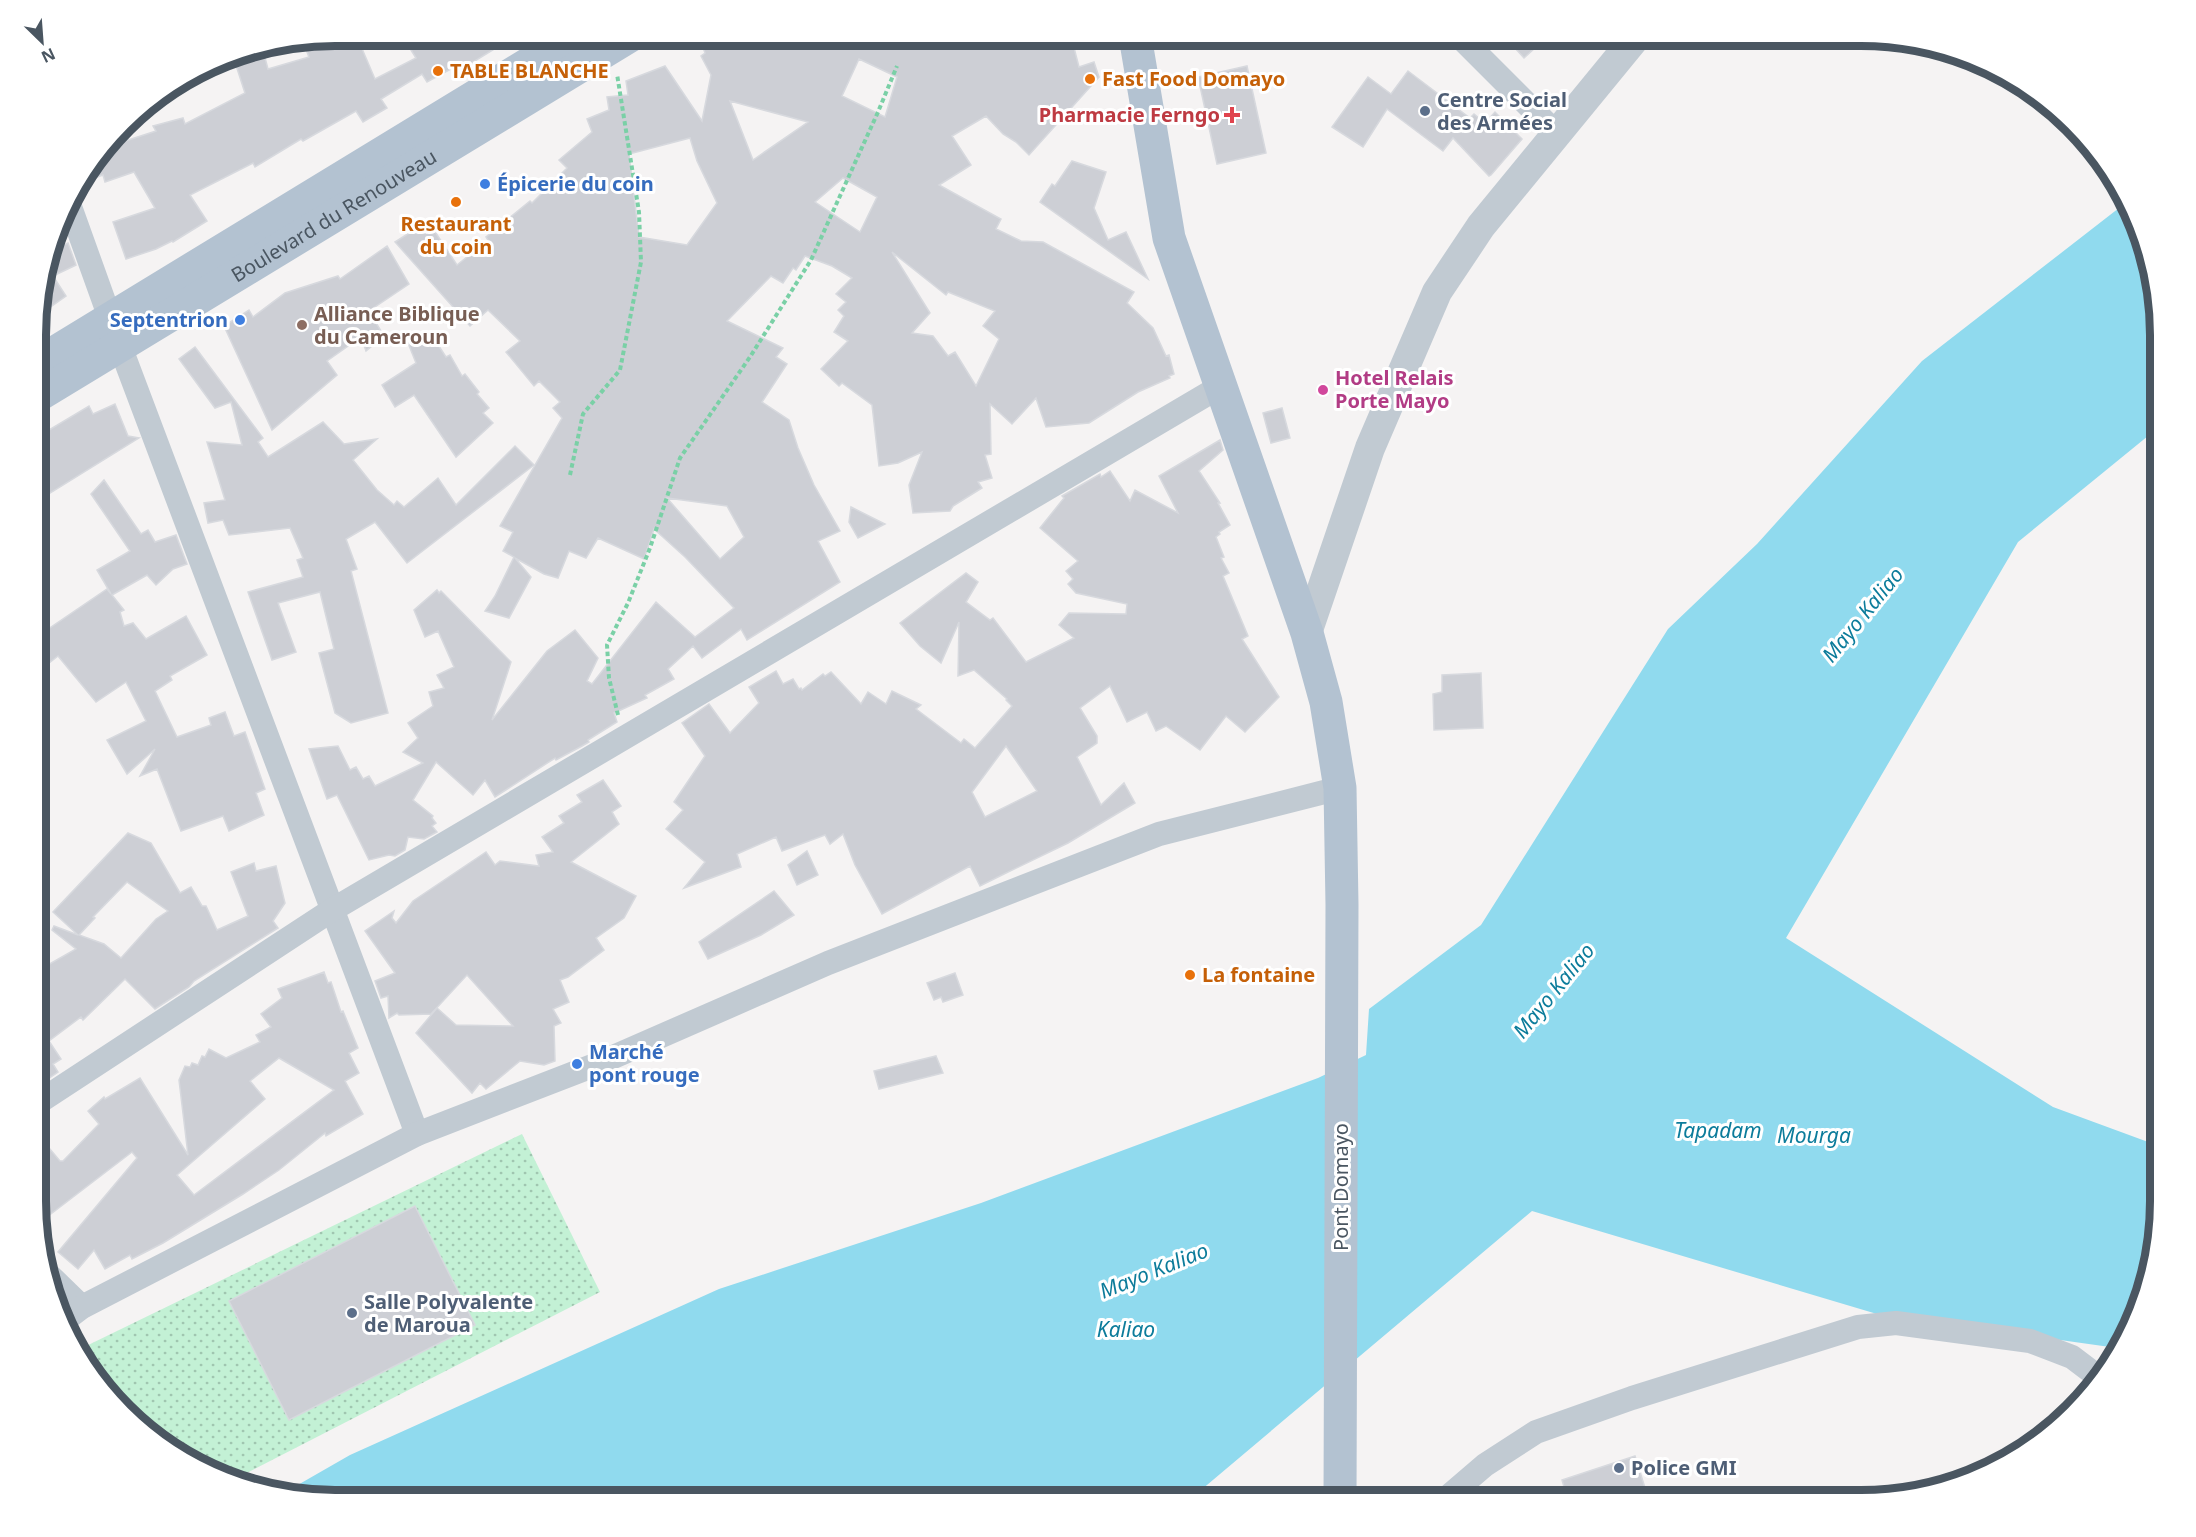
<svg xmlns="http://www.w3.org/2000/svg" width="2196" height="1537" viewBox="0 0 2196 1537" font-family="'Noto Sans',sans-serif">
<defs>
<pattern id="park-dots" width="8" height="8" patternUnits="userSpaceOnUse" patternTransform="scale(1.5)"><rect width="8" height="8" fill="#c3f1d5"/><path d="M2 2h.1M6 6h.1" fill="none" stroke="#a0c6b0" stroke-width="1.8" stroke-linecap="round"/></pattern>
</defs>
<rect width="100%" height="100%" fill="#f5f3f3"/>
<path fill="url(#park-dots)" d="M522,1134L600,1292L231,1481L153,1439L88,1365L80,1349Z"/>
<path fill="#90daee" d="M2128,201L2159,316V427L2018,542L1786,938L2053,1107L2159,1146V1221L2144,1298L2117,1348L1877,1314L1532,1211L1188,1501L316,1500L282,1494L350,1455L719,1289L981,1203L1318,1078L1366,1055L1369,1009L1481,925L1668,629L1757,544L1922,361Z"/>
<g fill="#cdcfd5" stroke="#d7d9de" stroke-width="1.5" fill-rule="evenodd">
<path d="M335,36H341L343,42L357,37L375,79L416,58L411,50L438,36H489L496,48L462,69L460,64L427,82L422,74L381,99L387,108L363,122L356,111L303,141L301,139L255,167L253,163L190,195L207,221L173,242L172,241L156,249L126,259L113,222L155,208L134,172L105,182L103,175L83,182L110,146L156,131L153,126L183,118L185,124L245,93L233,56L263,50L268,69L309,57L303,42Z"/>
<path d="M699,36H1071L1079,67L1094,62L1099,77L1029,155L1016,142L1003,134L986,116L952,136L971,165L939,185L1001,219L996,229L1021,241L1043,242L1134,292L1127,303L1153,328L1166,356L1169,355L1174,374L1169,376L1170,378L1138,392L1089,423L1046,427L1036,398L1012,424L990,404L991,454L985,455L992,478L978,482L982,488L953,506L950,511L913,513L909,485L922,452L898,463L879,466L872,405L842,383L839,386L821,369L848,341L834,332L844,316L838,310L846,302L836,294L852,278L832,266L805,256L796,270L793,268L783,283L771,276L727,321L783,348L776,357L787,364L762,402L789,420L798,448L814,485L840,531L818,541L840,582L747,640L741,629L702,658L693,646L668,669L674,679L645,695L647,698L614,713L617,722L588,740L589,742L582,746L556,760L555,758L495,797L485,780L473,795L436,762L413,800L433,816L432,818L436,823L432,826L437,832L424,839L408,837L405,850L395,856L389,855L369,860L337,795L327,799L309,749L338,746L350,770L356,767L363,779L369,776L375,786L423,763L403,752L418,738L408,723L433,706L429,692L444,688L437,675L454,667L438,631L425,637L414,610L437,590L439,593L441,591L511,662L492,720L547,651L575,630L598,658L587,681L592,684L656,602L695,637L734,608L685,557L654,529L644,559L598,538L586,558L569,551L558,578L544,574L515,558L531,577L509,618L485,611L495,596L514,557L503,551L513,532L500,526L562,418L553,408L560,402L539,381L534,386L506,352L520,341L488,310L470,326L395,242L428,221L457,265L488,240L486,237L530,201L532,203L567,168L559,160L592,132L587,119L609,110L607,97L628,95L626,81L665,66L702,121L711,75L701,56L705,53ZM859,59L897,77L885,117L842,96ZM730,101L808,122L753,160ZM690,138L697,161L717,203L687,245L639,237L629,154ZM843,178L877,197L860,232L815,202ZM892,252L946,295L948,292L995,311L983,326L999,339L976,386L955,352L948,356L933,336L912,333L930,313ZM667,498L727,506L744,537L720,559Z"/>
<path d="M1504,36H1548L1524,58Z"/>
<path d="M1247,66L1266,153L1217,164L1198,77Z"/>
<path d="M1408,71L1470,118L1474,114L1485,123L1495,112L1522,139L1491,175L1489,176L1453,138L1443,151L1387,109L1363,147L1332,127L1368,77L1391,94Z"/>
<path d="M1072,161L1106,172L1094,208L1108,240L1126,232L1148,279L1040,202L1052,184L1055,186Z"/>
<path d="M68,243L76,265L53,276L66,296L39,315V297L53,250Z"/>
<path d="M387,246L409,284L369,311L384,336L366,351L361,337L327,361L337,375L272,430L224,326L249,310L253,317L285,293L338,276L340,279Z"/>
<path d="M431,334L446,357L450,355L462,376L465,374L479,392L477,394L489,408L483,413L493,423L456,457L414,395L395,407L382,385L416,363L408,343Z"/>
<path d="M195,347L263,438L258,442L268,457L323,422L344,444L377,439L353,460L377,490L394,505L397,501L404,507L438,478L456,505L515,446L534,465L407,563L375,522L346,539L357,569L351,571L388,713L351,723L335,713L319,653L334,649L320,592L278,603L296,652L272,660L248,592L303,577L297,560L303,558L290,528L229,535L223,520L208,523L204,503L225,500L207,442L242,445L231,402L215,408L179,359Z"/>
<path d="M115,404L128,436L139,438L39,500V436L89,406L93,414Z"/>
<path d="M1282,408L1290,438L1271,443L1263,413Z"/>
<path d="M1220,440L1223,450L1199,471L1220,503H1218L1230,525L1219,532L1220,534L1216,537L1224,557L1221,558L1229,573L1223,576L1248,636L1242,639L1279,697L1245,732L1226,716L1200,750L1166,726L1156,731L1147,712L1127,722L1110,686L1080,708L1097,736V743L1077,757L1101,805L1124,783L1135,803L1068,843L1000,876L980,886L970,866L882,914L855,865L843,834L830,844L825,835L782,851L776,837L737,854L741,867L684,888L705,862L666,829L683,810L674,802L705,756L682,723L709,704L730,733L759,703L749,687L776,671L783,684L793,679L799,689L801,688L802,690L823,674L825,676L831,672L861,704L868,692L886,704L892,691L921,705L916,709L961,743L964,739L975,748L1012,706L1006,700L1007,699L974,670L958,676L959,622L941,663L920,646L900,623L966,573L978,582L966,602L990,620L993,618L1026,662L1074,638L1059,625L1069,613L1126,614L1127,604L1076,593L1068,584L1073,579L1066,571L1078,561L1040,528L1064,498L1062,496L1100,474L1101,477L1110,471L1130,501L1135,490L1178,513L1159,476ZM1006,746L1037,791L985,817L972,792Z"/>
<path d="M104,480L141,534L148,530L155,542L176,535L187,564L173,569L156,585L147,575L112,595L124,610L120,612L124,626L133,623L146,639L186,616L207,655L170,676L172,680L155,691L177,737L211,725L209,718L225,712L234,736L245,732L265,789L256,793L264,815L229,831L223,816L181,831L157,769L140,776L155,749L127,774L107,740L146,721L126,682L96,702L58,656L39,671V648L47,642L41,634L107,589L111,594L97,570L130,551L91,494Z"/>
<path d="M851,507L885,524L858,538L849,522Z"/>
<path d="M1481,673L1483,728L1434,730L1433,694L1442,692V675Z"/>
<path d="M603,780L621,806L612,812L619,824L571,862L636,896L624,918L596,938L604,950L568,977L560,980L569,1002L553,1009L561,1023L554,1026L555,1061L544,1065L520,1061L486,1089L480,1083L472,1093L416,1033L437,1008L456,1025L513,1026L467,975L431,1014L399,1015L397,1013L389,1018L388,996L381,998L375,981L395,973L365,931L394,911L392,918L396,923L413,901L486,852L495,865L500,861L539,866L536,855L553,852L542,837L564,823L559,816L582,802L577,795Z"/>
<path d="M128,833L151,843L180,893L191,887L202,906H206L217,930L248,916L231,872L254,863L256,871L276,866L285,903L273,921L278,928L194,981L189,987L155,1009L125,979L83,1020L81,1017L49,1041L61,1059L53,1064L58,1072L39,1085V970L76,949L52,930L54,926L78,935L53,912ZM127,882L168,911L156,919L121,958L104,944L79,935L95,918L93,917Z"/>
<path d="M807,851L818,875L797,885L788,865Z"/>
<path d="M774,891L794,915L761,935L708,959L699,942Z"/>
<path d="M324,972L328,983L331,982L341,1012L343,1011L358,1048L349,1053L359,1073L345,1081L363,1114L326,1136L325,1133L279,1170L243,1194L163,1243L132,1259L130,1255L105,1269L94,1250L78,1269L58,1252L137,1158L132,1152L39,1223V1136L60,1161H63L99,1124L88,1111L104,1097L105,1099L140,1078L188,1155L179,1080L185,1066L190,1067L192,1063L198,1065L202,1056L205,1057L209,1049L226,1058L260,1042L256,1035L271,1027L261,1014L282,998L278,989ZM279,1058L334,1090L194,1195L177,1175L265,1099L250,1081Z"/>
<path d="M955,973L963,995L943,1002L941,997L934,1000L927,983Z"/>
<path d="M936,1056L943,1073L879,1089L874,1071Z"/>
<path d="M415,1206L475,1325L289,1420L229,1301Z"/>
<path d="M1635,1456L1646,1491L1613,1501H1568L1562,1480Z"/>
</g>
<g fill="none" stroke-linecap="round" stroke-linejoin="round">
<g stroke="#7ad0a6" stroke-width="4" stroke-dasharray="4.5 3" stroke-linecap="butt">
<path d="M570,475L583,414L620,370L641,262L639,212L617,74"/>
<path d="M618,715L609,678L607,645L628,603L650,548L680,458L750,357L811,260L878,112L897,66"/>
</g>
<g stroke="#c1cad2" stroke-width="24">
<path d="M1459,36L1557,134"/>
<path d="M68,201L120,346L417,1134"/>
<path d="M39,1102L332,910L1221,386"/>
<path d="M50,1276L82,1307"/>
<path d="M65,1320L82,1307L417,1134L595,1065L828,963L1159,834L1340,788"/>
<path d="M1443,1501L1485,1465L1536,1432L1632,1398L1858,1327L1896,1323L2030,1341L2072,1357L2101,1379"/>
</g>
<path stroke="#c1cad2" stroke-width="30" d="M1307,633L1370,448L1437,292L1481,226L1636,37"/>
<g stroke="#b3c2d1" stroke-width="33">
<path d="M1135,36L1169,238L1307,633L1326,702L1340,788L1342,905L1340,1501"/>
<path d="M39,362L574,36"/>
<path id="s1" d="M39,395L630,36"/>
</g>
</g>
<g fill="#e8710a" stroke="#fff" stroke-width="2">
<circle cx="438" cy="71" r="6"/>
<circle cx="1090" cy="79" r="6"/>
<circle cx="456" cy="202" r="6"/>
<circle cx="1190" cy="975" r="6"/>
</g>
<g fill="#5c6f8a" stroke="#fff" stroke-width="2">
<circle cx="1425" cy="111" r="6"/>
<circle cx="352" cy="1313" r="6"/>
<circle cx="1619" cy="1468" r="6"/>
</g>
<path fill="#e0444e" stroke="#fff" stroke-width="2" d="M1229 106h6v6h6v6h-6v6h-6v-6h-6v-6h6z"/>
<g fill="#3f7fe0" stroke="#fff" stroke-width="2">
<circle cx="485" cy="184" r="6"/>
<circle cx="240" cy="320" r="6"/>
<circle cx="577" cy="1064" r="6"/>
</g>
<circle fill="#8d6e63" stroke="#fff" stroke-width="2" cx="302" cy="325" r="6"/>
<circle fill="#d1479c" stroke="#fff" stroke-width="2" cx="1323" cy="390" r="6"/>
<g text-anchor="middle" stroke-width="6" stroke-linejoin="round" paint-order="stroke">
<g font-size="20" font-weight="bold" fill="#c56008" stroke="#fff" text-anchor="start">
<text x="450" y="78">TABLE BLANCHE</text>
<text x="1102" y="86">Fast Food Domayo</text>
<text x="456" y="231" text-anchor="middle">Restaurant<tspan x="456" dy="23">du coin</tspan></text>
<text x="1202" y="982">La fontaine</text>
</g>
<g font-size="20" font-weight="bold" fill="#4e5e75" stroke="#fff" text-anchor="start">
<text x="1437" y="107">Centre Social<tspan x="1437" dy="23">des Armées</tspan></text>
<text x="364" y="1309">Salle Polyvalente<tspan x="364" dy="23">de Maroua</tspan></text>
<text x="1631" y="1475">Police GMI</text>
</g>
<g font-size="20" font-weight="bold" fill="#be3a42" stroke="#fff" text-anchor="end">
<text x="1220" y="122">Pharmacie Ferngo</text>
</g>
<g font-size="20" font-weight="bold" fill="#366cbe" stroke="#fff" text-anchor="start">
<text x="497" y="191">Épicerie du coin</text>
<text x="228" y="327" text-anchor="end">Septentrion</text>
<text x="589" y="1059">Marché<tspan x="589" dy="23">pont rouge</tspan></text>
</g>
<g font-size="20" fill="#4a5661" stroke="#fff">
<text dy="7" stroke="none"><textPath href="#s1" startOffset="345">Boulevard du Renouveau</textPath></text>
<text transform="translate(1341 1187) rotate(-90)" y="7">Pont Domayo</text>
</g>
<g font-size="20" font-weight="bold" fill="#785e54" stroke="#fff" text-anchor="start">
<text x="314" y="321">Alliance Biblique<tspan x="314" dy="23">du Cameroun</tspan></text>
</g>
<g font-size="20" font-weight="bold" fill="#b23c85" stroke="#fff" text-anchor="start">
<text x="1335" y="385">Hotel Relais<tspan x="1335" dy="23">Porte Mayo</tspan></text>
</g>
<g font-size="21" font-style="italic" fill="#0c7c9b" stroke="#fff">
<text transform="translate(1863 615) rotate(-51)" y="7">Mayo Kaliao</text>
<text transform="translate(1554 991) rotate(-51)" y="7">Mayo Kaliao</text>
<text x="1718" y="1138">Tapadam</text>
<text x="1814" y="1143">Mourga</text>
<text transform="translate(1154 1271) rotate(-22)" y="7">Mayo Kaliao</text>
<text x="1126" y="1337">Kaliao</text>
</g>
</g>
<path d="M0 0H2196V1537H0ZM335 46H1861A289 289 0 0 1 2150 335V1201A289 289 0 0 1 1861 1490H335A289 289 0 0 1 46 1201V335A289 289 0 0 1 335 46Z" fill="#fff" fill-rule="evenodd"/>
<path fill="none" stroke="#4a5661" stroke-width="8" d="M335 46H1861A289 289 0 0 1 2150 335V1201A289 289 0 0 1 1861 1490H335A289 289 0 0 1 46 1201V335A289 289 0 0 1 335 46Z"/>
<g transform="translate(42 42) rotate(155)" stroke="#ffffff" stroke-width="4.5" paint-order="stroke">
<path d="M0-4.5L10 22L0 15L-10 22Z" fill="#4a5661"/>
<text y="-9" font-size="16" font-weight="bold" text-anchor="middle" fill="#4a5661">N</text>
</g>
</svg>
